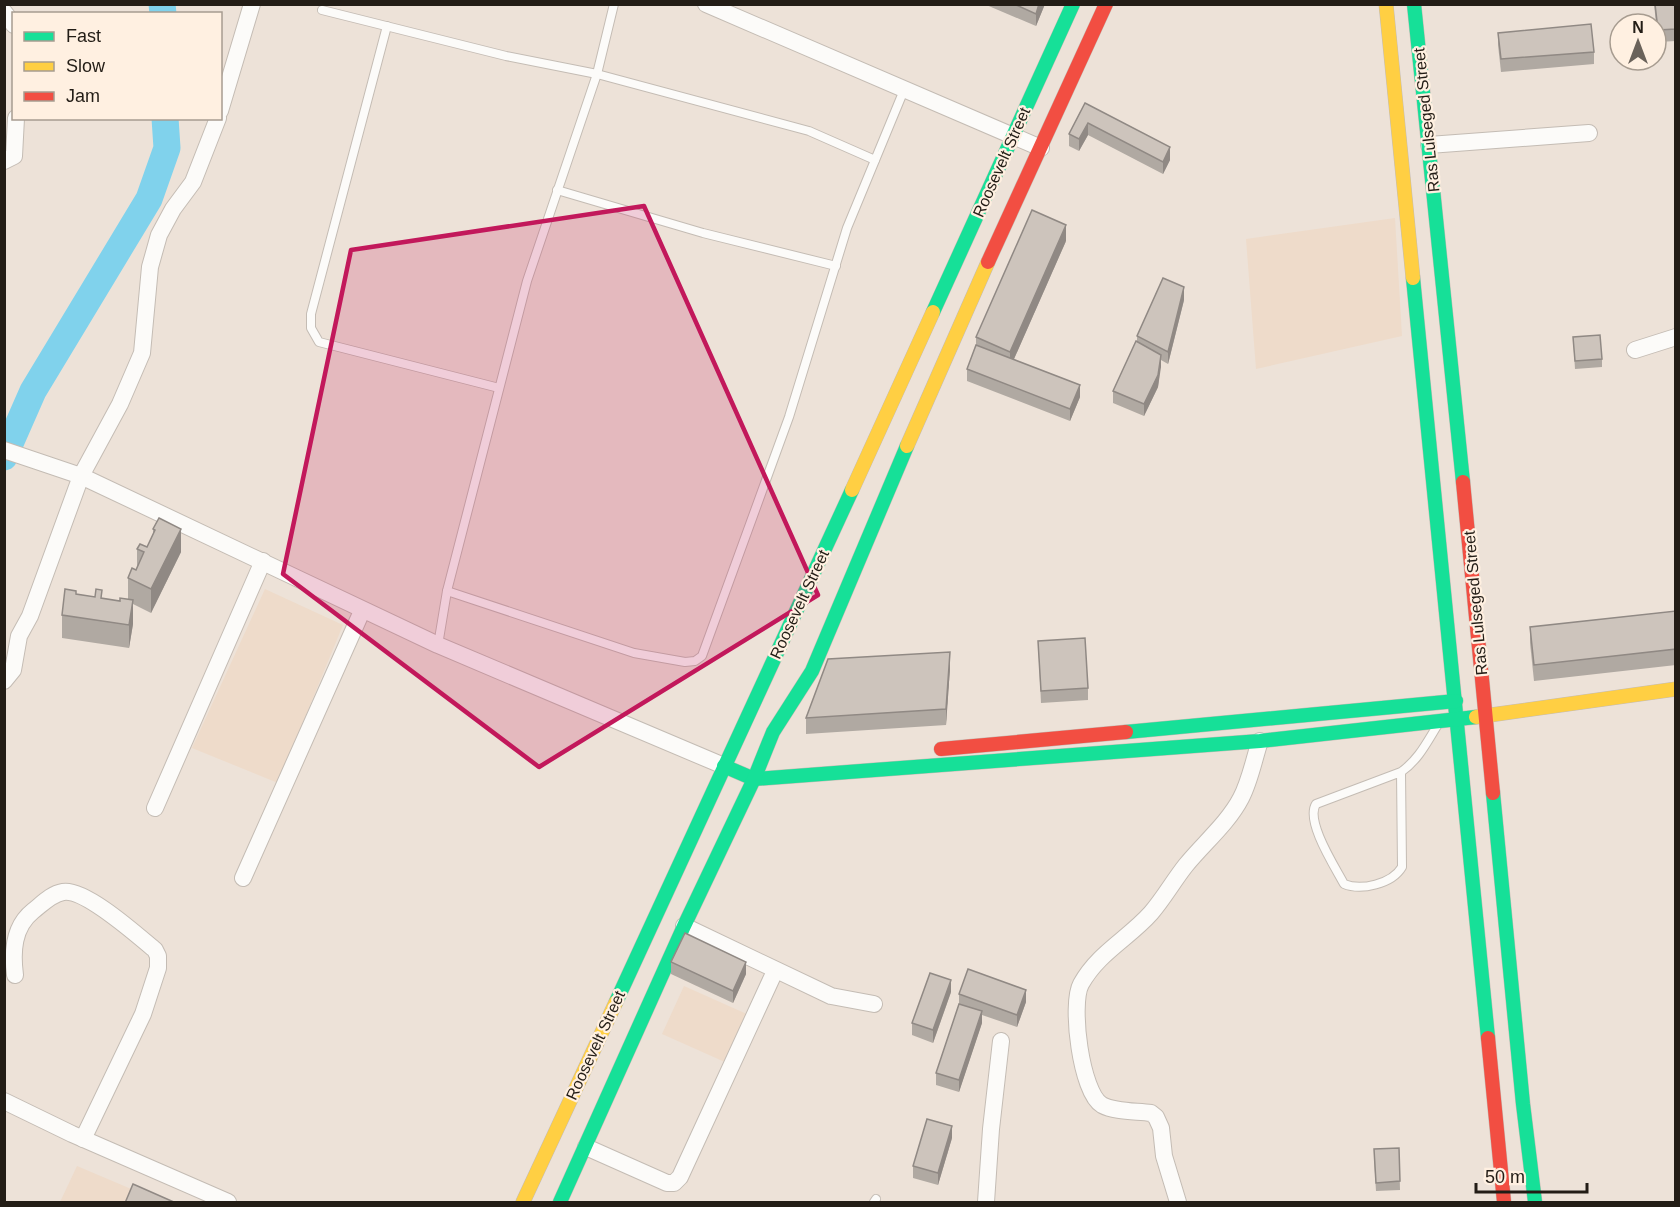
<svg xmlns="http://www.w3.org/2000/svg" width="1680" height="1207" viewBox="0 0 1680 1207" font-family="Helvetica,sans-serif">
<rect width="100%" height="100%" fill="#ede2d8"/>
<g fill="#eedbca">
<path d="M1395,218L1402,336L1256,369L1246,239Z"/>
<path d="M265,589L343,625L278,783L192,748Z"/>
<path d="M684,986L749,1015L727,1063L662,1034Z"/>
<path d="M77,1166L162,1202H60Z"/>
</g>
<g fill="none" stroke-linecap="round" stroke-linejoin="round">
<g stroke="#80d2ec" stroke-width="27">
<path d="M162,4L163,14"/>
<path d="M4,457L33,391L149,199L167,148L165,118"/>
</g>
<g stroke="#c4bcb4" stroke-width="10">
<g id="lane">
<path d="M322,10L506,56L597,74L809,131L875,160"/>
<path d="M387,26L311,314V328L319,342L499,388"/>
<path d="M557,190L703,233L836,266"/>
<path d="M447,591L634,653L685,662L695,661L702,656L789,417L847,228L904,90"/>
<path d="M438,645L447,591L527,281L597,74L614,4"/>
<path d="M1401,772L1402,867C1392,884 1361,891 1344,884C1335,867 1305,821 1316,804L1401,772C1418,760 1426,744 1437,726"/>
<path d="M874,1202L876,1199"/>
</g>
</g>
<g stroke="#c4bcb4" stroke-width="18">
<g id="street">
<path d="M706,4L1041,148"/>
<path d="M4,12L14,25"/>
<path d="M220,111L252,4"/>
<path d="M1429,145L1589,133"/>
<path d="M4,161L14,156L16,118"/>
<path d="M1635,350L1676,337"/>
<path d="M4,450L81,476L438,645L724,766"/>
<path d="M4,681L13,670L19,636L30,616L81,476L120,404L142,353L150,267L159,235L173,209L193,182L218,118"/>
<path d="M155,808L263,561"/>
<path d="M243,878L362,611"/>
<path d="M684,926L831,996L874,1004"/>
<path d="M15,975C12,952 13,927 33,911C42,904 51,894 63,892C85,888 138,936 155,950L158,956V968L143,1014L83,1139"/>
<path d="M4,1101L72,1134L228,1202"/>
<path d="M586,1147L667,1183H674L680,1177L775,971"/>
<path d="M986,1202L991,1129L1001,1041"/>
<path d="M1178,1202L1164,1156L1161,1128L1156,1117L1151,1113C1136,1111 1115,1112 1102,1105C1081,1093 1070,1004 1081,984C1098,953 1129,938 1151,913C1164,898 1174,880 1186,865C1204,843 1228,823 1241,798C1250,781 1254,759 1260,741"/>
</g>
</g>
<g stroke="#c4bcb4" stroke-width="15">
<g id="fast">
<path d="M1414,4L1463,482"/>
<path d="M1413,278L1488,1038"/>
<path d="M933,312L1073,4"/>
<path d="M1126,732L1456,701"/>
<path d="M724,766L754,779L1260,741L1476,717"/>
<path d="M1493,793L1523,1104L1535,1202"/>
<path d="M616,1002L852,490"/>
<path d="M560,1202L684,926L754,779L773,732L812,671L907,446"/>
</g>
</g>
<g stroke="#c4bcb4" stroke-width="15">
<g id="slow">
<path d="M1386,4L1413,278"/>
<path d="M907,446L988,262"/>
<path d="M852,490L933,312"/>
<path d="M1476,717L1676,689"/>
<path d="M523,1202L616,1002"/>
</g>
</g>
<g stroke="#c4bcb4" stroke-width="15">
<g id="jam">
<path d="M988,262L1106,4"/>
<path d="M1463,482L1493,793"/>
<path d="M941,749L1126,732"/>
<path d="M1488,1038L1504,1202"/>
</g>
</g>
<use href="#lane" stroke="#fcfbf9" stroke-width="8"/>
<use href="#street" stroke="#fcfbf9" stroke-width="16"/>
<use href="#fast" stroke="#16e098" stroke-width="14"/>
<use href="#slow" stroke="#ffcf43" stroke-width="14"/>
<use href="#jam" stroke="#f24e42" stroke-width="14"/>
</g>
<g fill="#b0a9a2">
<path d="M984,4H1045L1036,26Z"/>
<path d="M1654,4H1676V41L1658,42Z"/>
<path d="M1498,33L1594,52V64L1501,72L1498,45Z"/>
<path d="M1085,103L1170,160L1163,174L1088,135L1079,151L1069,146V134Z"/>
<path d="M1066,241L1014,359L1080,397L1070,421L967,381V369L976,345V337Z"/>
<path d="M1184,300L1168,364L1161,360L1158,387L1144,416L1113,403V391L1137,342V336Z"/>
<path d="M1573,337L1602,359V367L1575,369Z"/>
<path d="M159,518L181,552L151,613L133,604V624L129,648L62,638V615L76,594L120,601L128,599V578L136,570L137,566V549L147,547L153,534V529Z"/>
<path d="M1676,611V665L1534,681L1530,643V627Z"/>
<path d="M1038,641L1088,688V700L1041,703Z"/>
<path d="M950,668L946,725L806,734V718Z"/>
<path d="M671,962L746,974L733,1003L671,974Z"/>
<path d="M951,992L933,1043L912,1035V1023Z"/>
<path d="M959,994L1026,1002L1017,1027L982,1015V1023L959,1092L936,1085V1073L959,1004Z"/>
<path d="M952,1138L938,1185L913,1178V1166Z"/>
<path d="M1399,1148L1400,1190L1376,1191L1374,1157Z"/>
</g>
<g fill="#908984">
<path d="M1039,4H1045L1036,26V14Z"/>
<path d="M1088,123V135L1079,151V139Z"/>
<path d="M1170,147V160L1163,174V162Z"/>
<path d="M1066,225V241L1010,368V352Z"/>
<path d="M1184,287V300L1168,364V352Z"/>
<path d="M1161,355V367L1158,387L1144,416V404Z"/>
<path d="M1080,385V397L1070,421V409Z"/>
<path d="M181,529V552L151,613V589Z"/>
<path d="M133,600V624L129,648V625Z"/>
<path d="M950,652V668L946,725V709Z"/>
<path d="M746,962V974L733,1003V991Z"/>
<path d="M951,980V992L933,1043V1030Z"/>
<path d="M1026,990V1002L1017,1027V1015Z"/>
<path d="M982,1011V1023L959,1092V1080Z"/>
<path d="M952,1126V1138L938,1185V1173Z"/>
</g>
<g fill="#cdc4bc" stroke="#908984" stroke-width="1.5">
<path d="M1014,4H1039L1036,14Z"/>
<path d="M1655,4H1676V29L1658,30Z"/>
<path d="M1591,24L1594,52L1501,59L1498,33Z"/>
<path d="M1085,103L1170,147L1163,162L1088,123L1079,139L1069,134Z"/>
<path d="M1032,210L1066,225L1010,352L976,337Z"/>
<path d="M1163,278L1184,287L1168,352L1137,336Z"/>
<path d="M1600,335L1602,359L1575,361L1573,337Z"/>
<path d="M1136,341L1161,355L1158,375L1144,404L1113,391Z"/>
<path d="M976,345L1080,385L1070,409L967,369Z"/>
<path d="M159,518L181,529L151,589L128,578L132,568L136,570L144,552L137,549L140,544L147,547L155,530L153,529Z"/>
<path d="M65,589L76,591V594L95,597L96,589L102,590L101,598L120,601V598L133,600L129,625L62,615Z"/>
<path d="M1676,611V649L1534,665L1530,627Z"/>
<path d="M1085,638L1088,688L1041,691L1038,641Z"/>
<path d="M950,652L946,709L806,718L828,659Z"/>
<path d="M685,933L746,962L733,991L671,962Z"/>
<path d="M968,969L1026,990L1017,1015L959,994Z"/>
<path d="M930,973L951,980L933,1030L912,1023Z"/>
<path d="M959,1004L982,1011L959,1080L936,1073Z"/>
<path d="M927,1119L952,1126L938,1173L913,1166Z"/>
<path d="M1399,1148L1400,1181L1376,1183L1374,1149Z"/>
<path d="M133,1184L176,1203H125Z"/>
</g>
<path fill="#c2185b" fill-opacity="0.2" stroke="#c2185b" stroke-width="4.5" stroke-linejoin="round" d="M644,206L818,595L539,767L283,574L351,250Z"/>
<g text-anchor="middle" stroke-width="4.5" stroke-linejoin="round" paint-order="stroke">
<g font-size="16" fill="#231d16" stroke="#fff0e1">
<text transform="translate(1426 120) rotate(-96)" y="6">Ras Lulseged Street</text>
<text transform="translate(1001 162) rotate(-66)" y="6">Roosevelt Street</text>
<text transform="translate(1475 603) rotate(-95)" y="6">Ras Lulseged Street</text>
<text transform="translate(799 604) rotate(-65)" y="6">Roosevelt Street</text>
<text transform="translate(595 1045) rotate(-65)" y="6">Roosevelt Street</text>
</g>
</g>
<rect width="1680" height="1207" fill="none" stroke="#231d16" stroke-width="12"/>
<rect x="12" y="12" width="210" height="108" fill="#fff0e1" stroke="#a79c90" stroke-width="1.5"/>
<rect x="24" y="32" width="30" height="9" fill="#16e098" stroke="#a79c90" stroke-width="1.5"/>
<text x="66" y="42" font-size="18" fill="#231d16">Fast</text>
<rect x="24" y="62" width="30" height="9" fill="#ffcf43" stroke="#a79c90" stroke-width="1.5"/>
<text x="66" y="72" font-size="18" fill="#231d16">Slow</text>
<rect x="24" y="92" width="30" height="9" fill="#f24e42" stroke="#a79c90" stroke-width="1.5"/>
<text x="66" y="102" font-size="18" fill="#231d16">Jam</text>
<g transform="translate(1638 42)"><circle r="28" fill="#fff0e1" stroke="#a79c90" stroke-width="1.5"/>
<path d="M0-4.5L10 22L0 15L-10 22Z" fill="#6a625a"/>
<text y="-9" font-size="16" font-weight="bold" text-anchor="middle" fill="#231d16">N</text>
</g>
<path d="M1476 1183v9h111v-9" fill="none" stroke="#231d16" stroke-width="3"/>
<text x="1485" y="1183" font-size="18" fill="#231d16" stroke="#fff0e1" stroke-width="4.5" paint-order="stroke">50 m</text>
</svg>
